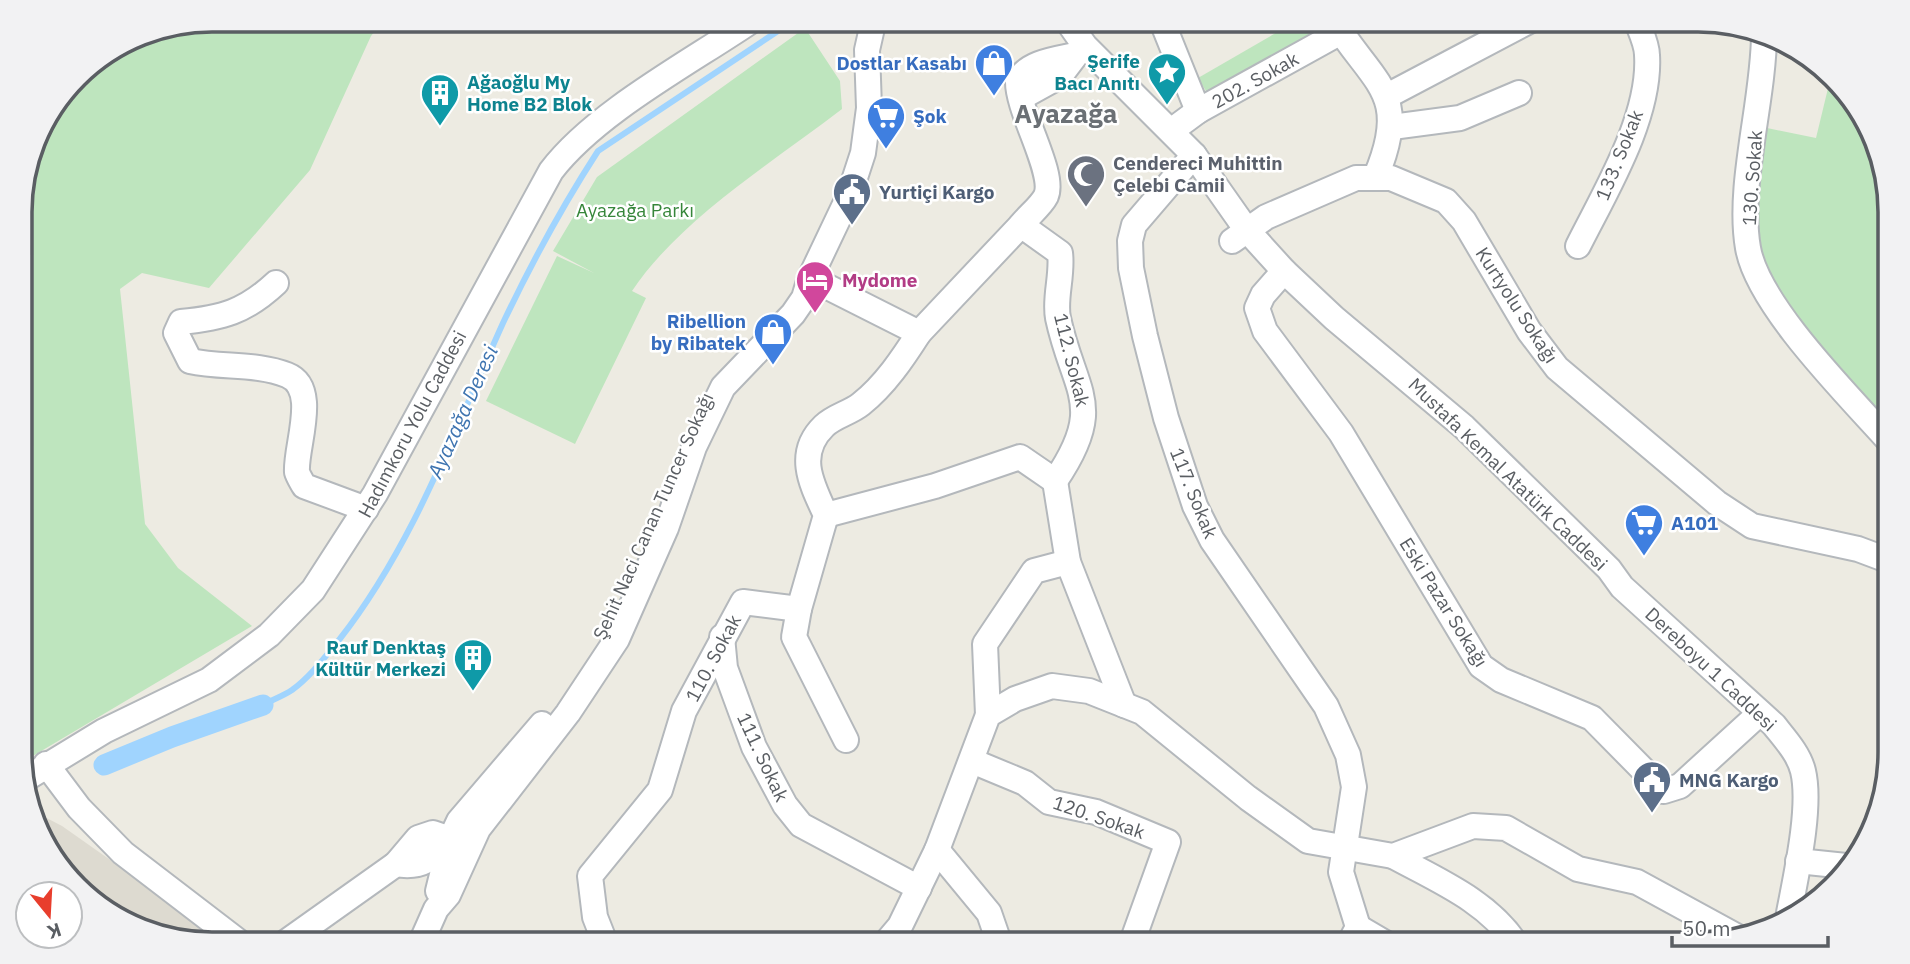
<svg xmlns="http://www.w3.org/2000/svg" width="1910" height="964" viewBox="0 0 1910 964" font-family="'IBM Plex Sans',sans-serif">
<rect width="100%" height="100%" fill="#edebe2"/>
<path fill="#dddad0" d="M35,812L62,826L231,945H212L127,925L59,869Z"/>
<g fill="#bee5be">
<path d="M212,19H385L371,36L310,170L209,288L142,273L120,289L145,524L178,568L252,626L21,763L20,199L39,127L85,67L138,34Z"/>
<path d="M1300,19H1318L1324,29L1209,96L1198,78Z"/>
<path d="M805,28L840,81L842,109C772,163 681,218 632,291L646,298L575,444L486,401L557,256L594,273L553,251L597,177Z"/>
<path d="M1830,80L1858,104L1889,187L1890,427C1850,381 1765,296 1758,235C1755,201 1764,162 1767,128L1816,138Z"/>
</g>
<g fill="none" stroke-linecap="round" stroke-linejoin="round">
<path stroke="#a0d4fe" stroke-width="6" d="M263,705C272,700 283,696 292,690C310,677 325,657 339,640C413,546 454,431 503,323C531,264 563,205 598,151L796,19"/>
<path stroke="#a0d4fe" stroke-width="21" d="M104,765L172,737L263,705"/>
<g stroke="#b4b8bc" stroke-width="28">
<g id="minor">
<path d="M1066,19L1085,46L1194,155L1246,229L1284,271L1334,318L1464,427L1609,569L1622,587L1774,725C1785,739 1799,754 1803,771C1812,808 1795,880 1788,918"/>
<path d="M1161,19L1198,111"/>
<path d="M1333,20C1374,85 1411,93 1376,176"/>
<path d="M1764,34C1764,100 1737,185 1748,248C1758,306 1850,397 1890,442"/>
<path d="M1387,96L1533,19"/>
<path d="M1022,97L1060,76L1079,51"/>
<path d="M1392,127L1460,118L1519,93"/>
<path d="M1171,131L1198,111L1341,32"/>
<path d="M1194,155L1134,225L1130,241L1131,268L1145,336L1166,418L1195,506L1212,540L1326,706L1348,755L1354,787L1341,872L1358,927L1349,944"/>
<path d="M1232,241L1266,217L1356,178H1391L1446,201L1464,221L1529,331L1557,368L1717,503L1752,526L1858,549L1890,561"/>
<path d="M1578,246C1605,192 1651,117 1647,55C1647,44 1640,30 1636,19"/>
<path d="M1284,271L1263,295L1257,308L1265,331L1341,433L1481,666L1501,680L1592,718L1664,791L1680,786L1760,713"/>
<path d="M810,278L919,333L1021,225"/>
<path d="M276,283C245,312 222,318 181,322L176,333L190,361C222,368 257,363 287,375C320,388 295,447 297,472C298,476 302,482 304,486L366,509"/>
<path d="M1055,481C1107,405 1074,393 1058,318C1054,298 1063,275 1060,253L1021,225C1028,216 1041,206 1046,196C1056,173 1017,111 1018,81C1027,62 1057,59 1075,55"/>
<path d="M1055,481L1068,562L1124,705"/>
<path d="M826,515L935,486L1020,457L1055,481"/>
<path d="M799,609L794,637L846,740"/>
<path d="M722,637L725,668L754,747L785,805L801,825L919,888"/>
<path d="M988,715L985,644L1034,571L1068,562"/>
<path d="M972,761L1025,783L1049,802L1096,812L1168,842L1131,945"/>
<path d="M46,764L79,808L123,853L243,945"/>
<path d="M22,781L104,731L209,680L269,635L313,590L375,494L551,171C596,112 691,62 754,19"/>
<path d="M937,850L989,913L1000,945"/>
<path d="M1393,856C1437,880 1488,901 1516,944"/>
<path d="M1798,861L1846,866"/>
<path d="M396,864C421,869 435,858 450,838"/>
<path d="M438,891L451,838L459,821L542,724"/>
<path d="M1358,927L1387,944"/>
<path d="M282,945L396,864L418,838L433,833L465,844"/>
<path d="M420,945L436,909L448,895L478,829L568,713L617,639L666,528L694,447L723,387L793,314L804,298L810,278L849,196L863,153L869,108L867,50L874,19"/>
<path d="M606,945L595,917L590,876L660,790L684,711L743,602L799,609L826,515C812,485 795,454 824,426C834,416 850,413 861,404C885,385 903,358 919,333"/>
<path d="M884,945L900,926L937,850L988,715L1015,699L1052,686L1089,691L1142,712L1248,798L1308,841L1393,856L1473,826L1506,828L1578,869L1637,882L1736,936"/>
</g>
</g>
<use href="#minor" stroke="#fff" stroke-width="24"/>
</g>
<defs>
<g id="shop-pin" transform="scale(2.0125)"><path d="M0 17L-7.5 6A9.5 9.5 0 1 1 7.5 6Z" fill="#3f7fe0" stroke="#fff"/><path d="M-5-2.5h2.3a2.7 3.5 0 0 1 5.4 0H5L5.5 6h-11ZM-1.5-2.5h3a1.5 2.3 0 0 0-3 0Z" fill="#fff"/></g>
<g id="sight-pin" transform="scale(2.0125)"><path d="M0 17L-7.5 6A9.5 9.5 0 1 1 7.5 6Z" fill="#0f9aa8" stroke="#fff"/><path d="M0-6L1.8-2.2L6-1.7L2.9 1.2L3.7 5.4L0 3.3L-3.7 5.4L-2.9 1.2L-6-1.7L-1.8-2.2Z" fill="#fff"/></g>
<g id="building-pin" transform="scale(2.0125)"><path d="M0 17L-7.5 6A9.5 9.5 0 1 1 7.5 6Z" fill="#0f9aa8" stroke="#fff"/><path d="M-4-6H4V6H1V3H-1V6H-4ZM-2.5-4.3h1.7v1.8h-1.7ZM.8-4.3h1.7v1.8H.8ZM-2.5-1h1.7V.8h-1.7ZM.8-1h1.7V.8H.8Z" fill="#fff"/></g>
<g id="supermarket-pin" transform="scale(2.0125)"><path d="M0 17L-7.5 6A9.5 9.5 0 1 1 7.5 6Z" fill="#3f7fe0" stroke="#fff"/><path d="M-6-5.5h2.5l.6 2H6L4.5 2H-2.5L-4.4-4H-6ZM-1.5 3.2a1.3 1.3 0 1 0 .1 0ZM3 3.2a1.3 1.3 0 1 0 .1 0Z" fill="#fff"/></g>
<g id="mosque-pin" transform="scale(2.0125)"><path d="M0 17L-7.5 6A9.5 9.5 0 1 1 7.5 6Z" fill="#6b7280" stroke="#fff"/><path d="M3.5-4.9A6 6 0 1 0 3.5 4.9A5 5 0 1 1 3.5-4.9Z" fill="#fff"/></g>
<g id="civic-pin" transform="scale(2.0125)"><path d="M0 17L-7.5 6A9.5 9.5 0 1 1 7.5 6Z" fill="#5c6f8a" stroke="#fff"/><path d="M-.6-6.5H3V-4.5H.6V-3L4-1V1h2V6H-6V1h2V-1L-.6-3ZM-1.2 2.5V6h2.4V2.5Z" fill="#fff"/></g>
<g id="hotel-pin" transform="scale(2.0125)"><path d="M0 17L-7.5 6A9.5 9.5 0 1 1 7.5 6Z" fill="#d1479c" stroke="#fff"/><path d="M-6-4.5h1.5V1H6V5H4.5V3h-9V5H-6ZM-4 0a1.8 1.8 0 1 1 3.6 0ZM.5 0V-2.5h3Q6-2.5 6 0Z" fill="#fff"/></g>
</defs>
<g fill-rule="evenodd">
<use href="#shop-pin" x="994" y="63"/>
<use href="#sight-pin" x="1167" y="72"/>
<use href="#building-pin" x="440" y="93"/>
<use href="#supermarket-pin" x="886" y="116"/>
<use href="#mosque-pin" x="1086" y="174"/>
<use href="#civic-pin" x="852" y="192"/>
<use href="#hotel-pin" x="815" y="280"/>
<use href="#shop-pin" x="773" y="332"/>
<use href="#supermarket-pin" x="1644" y="523"/>
<use href="#building-pin" x="473" y="658"/>
<use href="#civic-pin" x="1652" y="780"/>
</g>
<g text-anchor="middle" stroke-width="5" stroke-linejoin="round" paint-order="stroke">
<g font-size="19" font-weight="bold" fill="#0d838f" stroke="#fff" text-anchor="end">
<text x="1140" y="68">Şerife<tspan x="1140" dy="22">Bacı Anıtı</tspan></text>
<text x="467" y="89" text-anchor="start">Ağaoğlu My<tspan x="467" dy="22">Home B2 Blok</tspan></text>
<text x="446" y="654">Rauf Denktaş<tspan x="446" dy="22">Kültür Merkezi</tspan></text>
</g>
<g font-size="19" font-weight="bold" fill="#366cbe" stroke="#fff" text-anchor="end">
<text x="967" y="70">Dostlar Kasabı</text>
<text x="913" y="123" text-anchor="start">Şok</text>
<text x="746" y="328">Ribellion<tspan x="746" dy="22">by Ribatek</tspan></text>
<text x="1671" y="530" text-anchor="start">A101</text>
</g>
<g font-size="19" fill="#5a5e63" stroke="#fff">
<text transform="translate(1255 80) rotate(-29)" y="7">202. Sokak</text>
<text transform="translate(1619 155) rotate(-68)" y="7">133. Sokak</text>
<text transform="translate(1752 178) rotate(-86)" y="7">130. Sokak</text>
<text transform="translate(1517 305) rotate(57)" y="7">Kurtyolu Sokağı</text>
<text transform="translate(1072 360) rotate(76)" y="7">112. Sokak</text>
<text transform="translate(412 424) rotate(-62)" y="7">Hadımkoru Yolu Caddesi</text>
<text transform="translate(1508 474) rotate(44)" y="7">Mustafa Kemal Atatürk Caddesi</text>
<text transform="translate(1194 493) rotate(68)" y="7">117. Sokak</text>
<text transform="translate(653 516) rotate(-66)" y="7">Şehit Naci Canan Tuncer Sokağı</text>
<text transform="translate(1444 602) rotate(58)" y="7">Eski Pazar Sokağı</text>
<text transform="translate(713 658) rotate(-62)" y="7">110. Sokak</text>
<text transform="translate(1711 669) rotate(43)" y="7">Dereboyu 1 Caddesi</text>
<text transform="translate(763 757) rotate(65)" y="7">111. Sokak</text>
<text transform="translate(1099 817) rotate(19)" y="7">120. Sokak</text>
</g>
<g font-size="19" font-weight="bold" fill="#5b616d" stroke="#fff" text-anchor="start">
<text x="1113" y="170">Cendereci Muhittin<tspan x="1113" dy="22">Çelebi Camii</tspan></text>
</g>
<g font-size="19" font-weight="bold" fill="#4e5e75" stroke="#fff" text-anchor="start">
<text x="879" y="199">Yurtiçi Kargo</text>
<text x="1679" y="787">MNG Kargo</text>
</g>
<g font-size="19" fill="#36863a" stroke="#fff">
<text x="635" y="217">Ayazağa Parkı</text>
</g>
<g font-size="19" font-weight="bold" fill="#b23c85" stroke="#fff" text-anchor="start">
<text x="842" y="287">Mydome</text>
</g>
<g font-size="21" font-style="italic" fill="#3e74b0" stroke="#fff">
<text transform="translate(463 412) rotate(-66)" y="7">Ayazağa Deresi</text>
</g>
<g font-size="26" font-weight="bold" fill="#6b7075" stroke="#fff">
<text x="1066" y="123">Ayazağa</text>
</g>
</g>
<path d="M0 0H1910V964H0ZM212 32H1698A180 180 0 0 1 1878 212V752A180 180 0 0 1 1698 932H212A180 180 0 0 1 32 752V212A180 180 0 0 1 212 32Z" fill="#f2f2f3" fill-rule="evenodd"/>
<path fill="none" stroke="#5a5e63" stroke-width="3.5" d="M212 32H1698A180 180 0 0 1 1878 212V752A180 180 0 0 1 1698 932H212A180 180 0 0 1 32 752V212A180 180 0 0 1 212 32Z"/>
<g transform="translate(49 915) rotate(162)"><circle r="33" fill="#ffffff" stroke="#bdbfc1" stroke-width="2"/>
<path d="M0-5L12 26L0 18L-12 26Z" fill="#e83e2d"/>
<text y="-10" font-size="19" font-weight="bold" text-anchor="middle" fill="#5a5e63">K</text>
</g>
<path d="M1672 936v10h156v-10" fill="none" stroke="#5a5e63" stroke-width="3.5"/>
<text x="1682" y="936" font-size="21" fill="#5a5e63" stroke="#ffffff" stroke-width="5" paint-order="stroke">50 m</text>
</svg>
